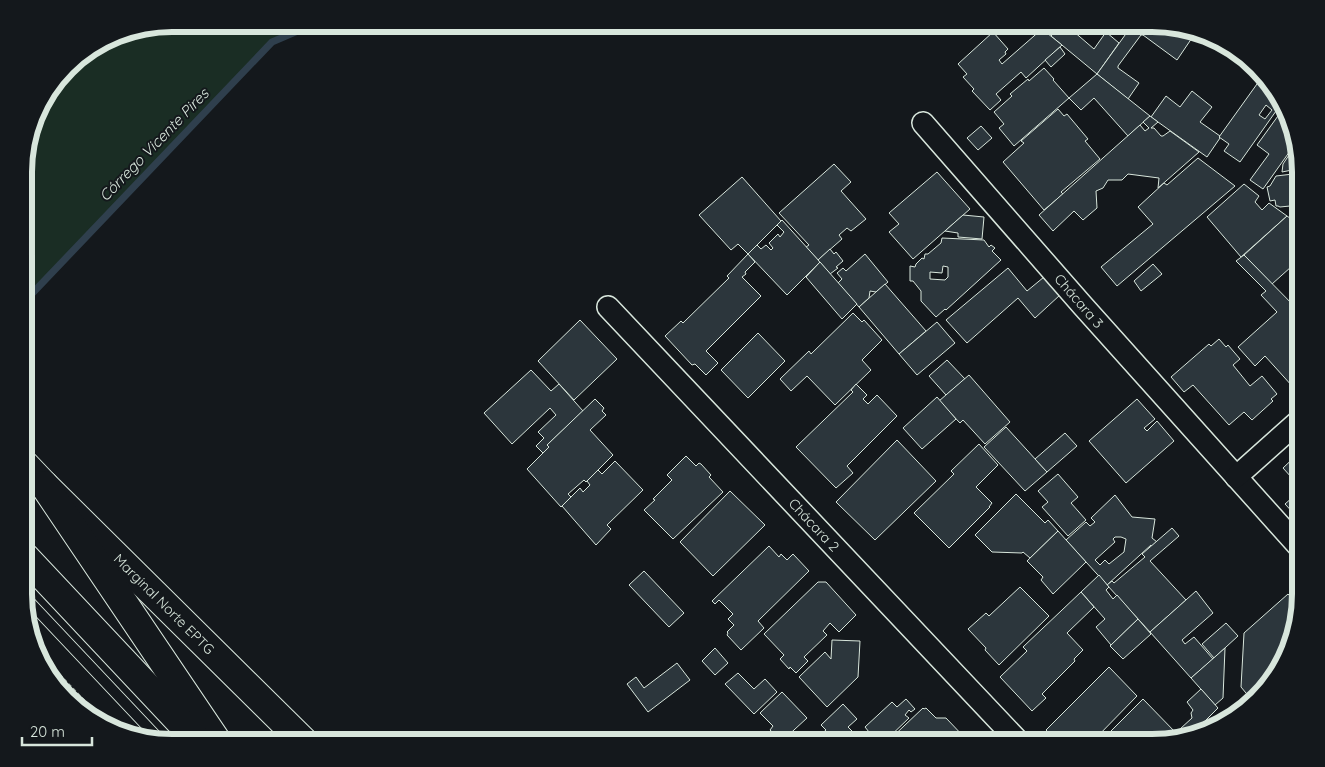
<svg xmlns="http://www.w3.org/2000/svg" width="1325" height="767" viewBox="0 0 1325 767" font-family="Quicksand,sans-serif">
<rect width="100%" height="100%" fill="#14181c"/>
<path fill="#1a2d24" stroke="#939e99" d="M173,24H316L272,42L25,301V154L39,107L74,61L116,35Z"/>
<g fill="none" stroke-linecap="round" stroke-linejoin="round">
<path stroke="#2f3f4d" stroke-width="7" d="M25,301L272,42L314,24"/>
</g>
<g fill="#2c363c" stroke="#d8e6dc" fill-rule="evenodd">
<path d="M1062,24H1065L1094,49L1106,32L1119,43L1097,74L1051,36Z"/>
<path d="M1133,24H1152L1194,35L1177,60L1143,35H1141L1118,66V68L1139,83L1128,99L1097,74Z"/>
<path d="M1042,29L1062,45L1026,78L1021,72L996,94L1001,100L990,110L972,91L974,89L963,77L967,74L958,64L993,32L1008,49L1005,52L1006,54L999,60L1002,64Z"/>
<path d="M1060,47L1065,54L1051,67L1045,60Z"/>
<path d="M1044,68L1054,79L1053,80L1069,98L1014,146L999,128L1004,124L994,112L1012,96L1010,94L1028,79L1029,81Z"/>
<path d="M1097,74L1150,116L1128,136L1094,98L1081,110L1069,98Z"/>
<path d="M1262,77L1276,90L1281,104L1240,162L1224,151L1229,144L1219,137ZM1266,105L1272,110L1265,119L1259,115Z"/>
<path d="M1192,91L1212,107L1200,122L1220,136L1219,137L1220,138L1207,157L1151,117L1166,96L1180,107Z"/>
<path d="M1058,109L1064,116L1067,114L1088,139L1085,141L1100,159L1061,192L1063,194L1044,210L1003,162L1024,143L1021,141Z"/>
<path d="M1283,109L1295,144L1263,189L1250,180L1269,154L1257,145Z"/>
<path d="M1150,116L1158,122L1151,128H1154L1161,136H1163L1170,131L1199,152L1158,188L1159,178L1128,174L1122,180H1108L1103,188L1096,191L1097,208L1083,220L1074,211L1053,231L1039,215L1140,125L1145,131L1149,128L1143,122Z"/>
<path d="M981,126L992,138L978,150L967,138Z"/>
<path d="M1295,146L1301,163L1300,205L1280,207L1278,206H1276L1275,200L1270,201L1267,187L1270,186L1276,176L1293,174L1292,170L1282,172L1283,164Z"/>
<path d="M1198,158L1235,186L1117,286L1101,267L1153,224L1138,207L1164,183L1167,185Z"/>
<path d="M834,164L851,182L841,191L866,219L851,231L847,228L839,235L842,239L818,260L806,247L809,245L779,213Z"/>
<path d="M937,172L970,209L913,259L889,232L899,224L889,213Z"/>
<path d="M742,177L781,221L748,254L738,244L731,250L699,215Z"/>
<path d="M1244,184L1259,196L1255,202L1262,210L1269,203L1287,216L1241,257L1207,217Z"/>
<path d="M963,215L984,217L982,239L958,237V233L945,231Z"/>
<path d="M1287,216L1301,226V258L1272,284L1244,255Z"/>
<path d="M782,220L820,262L787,295L748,254L757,245L761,249L766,245L771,250L773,248L769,243L778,234L780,237L784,232L777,225Z"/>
<path d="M942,238L984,240L989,247L991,245L995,248L992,251L1001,260L946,310L945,309L936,317L921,301V291L913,281H910V266L915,267L916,264L922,258L924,259L925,254H928L941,243ZM943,266L948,267V277L945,280L930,279V272L942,273Z"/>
<path d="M830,249L834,254L836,252L843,261L836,267L838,268L830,274L818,260Z"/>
<path d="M748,254L755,262L745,272L746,274L742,277L761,296L706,351L718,363L706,375L695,364L692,365L665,336L681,321L683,323L729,278L727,276Z"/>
<path d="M865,254L888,282L876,292L870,291L869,298L859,307L838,283L842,279L837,273L843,268L846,271Z"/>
<path d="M1244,255L1301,313V323L1297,326L1301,330V379L1293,387L1265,356L1255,366L1238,347L1277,312L1261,295L1266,291L1236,261Z"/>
<path d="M820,262L857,304L842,319L806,277Z"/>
<path d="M1153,264L1162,274L1141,291L1134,281Z"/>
<path d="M1008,268L1027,291L1044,277L1060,295L1035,318L1018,298L967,343L946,320Z"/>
<path d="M885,284L926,331L899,354L859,307Z"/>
<path d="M853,313L862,322L864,320L882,340L862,360L871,370L835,405L807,376L791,391L780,379L809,351L811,354Z"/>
<path d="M580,320L617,359L574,400L538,361Z"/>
<path d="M937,322L955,343L917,375L899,354Z"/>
<path d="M758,333L785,361L748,398L721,370Z"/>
<path d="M1219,339L1226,347L1228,345L1240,359L1233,365L1250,386L1262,376L1277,394L1271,399L1273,401L1252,420L1244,412L1229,425L1193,385L1184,392L1171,377L1209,344L1211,346Z"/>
<path d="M947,360L965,379L946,395L929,376Z"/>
<path d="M531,370L551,391L559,384L583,411L547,445L549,447L543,453L536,446L544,438L538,432L556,415L550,408L512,444L484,413Z"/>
<path d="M969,375L1010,422L985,444L963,420L960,423L939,401Z"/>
<path d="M856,384L867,395L863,399L868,404L877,395L897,416L847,466L853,473L836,488L796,447L853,392L851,390Z"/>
<path d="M937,397L956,419L922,449L903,428Z"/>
<path d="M595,399L604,408L602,411L606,415L590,430L613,455L586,482L584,480L568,494L571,497L561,507L527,469L549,447L547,445Z"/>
<path d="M1137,399L1155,419L1144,428L1147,431L1157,421L1174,441L1126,483L1089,441Z"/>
<path d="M1006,427L1047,472L1025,491L984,447Z"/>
<path d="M1065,433L1077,446L1047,472L1035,459Z"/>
<path d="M897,440L936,481L875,540L836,502Z"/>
<path d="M979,444L998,465L976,487L992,503L989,507H990L949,548L914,513L954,474L951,471Z"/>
<path d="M1301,451V488L1283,468Z"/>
<path d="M686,456L696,466L699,463L701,464L711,475L709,477L723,492L673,539L644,510L655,500L653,499L672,480L667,475Z"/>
<path d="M615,461L643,490L607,525L611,529L596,545L562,506L580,488L583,492L590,485L587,481L598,470L602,474Z"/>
<path d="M1058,474L1078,497L1071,503L1086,520L1068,536L1042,507L1048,502L1038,491Z"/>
<path d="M1301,490V516L1298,518L1285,504Z"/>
<path d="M730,491L765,525L713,576L680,542Z"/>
<path d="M1016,494L1045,523L1048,520L1058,531L1030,558L1023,552L1022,553L992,552L975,535Z"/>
<path d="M1115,495L1132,517L1155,519L1152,538L1157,542L1152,546L1151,545L1107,585L1066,540L1086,522L1090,526L1095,522L1091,518ZM1115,537H1121L1126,539L1124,552L1109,564L1105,560L1100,565L1095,560L1115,542L1113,539Z"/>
<path d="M1172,528L1179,536L1150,561L1186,600L1150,632L1107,585L1112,581L1114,583L1145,557L1142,554Z"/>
<path d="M1058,531L1086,562L1053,594L1041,580L1043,577L1027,561Z"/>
<path d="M769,546L779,557L781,554L787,560L793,554L809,571L758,621L764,628L741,650L727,635L728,633L727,632L734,625L728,619L733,614L719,600L715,604L712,601Z"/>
<path d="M644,571L684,613L669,627L629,585Z"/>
<path d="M1099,575L1109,587L1106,590L1113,599L1117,595L1138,619L1111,645L1096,627L1105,619L1081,592Z"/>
<path d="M818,582H826L856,615L839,632L830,623L823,631L827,635L804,657L808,661L796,673L790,667L789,669L780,659L784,655L764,634Z"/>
<path d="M1020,587L1049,616L999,665L985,650L986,648L968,629L986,613L989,616Z"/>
<path d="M1196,591L1213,613L1182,640L1185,644L1194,637L1213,659L1191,678L1150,632Z"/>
<path d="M1081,592L1094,607L1067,633L1083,650L1074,659L1075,661L1042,694L1046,698L1032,711L1000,677L1027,651L1023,647Z"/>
<path d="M1288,594L1300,607L1281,669L1251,699L1241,687L1244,633Z"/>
<path d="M1138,619L1151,634L1123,659L1110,646Z"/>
<path d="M1226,623L1238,636L1214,658L1202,644Z"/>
<path d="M832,640L860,641L858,677L827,707L799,677L825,652L831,659Z"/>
<path d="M715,648L728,663L715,675L702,661Z"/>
<path d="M1225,648L1223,698L1215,705L1191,678Z"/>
<path d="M677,663L690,680L648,712L627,684L636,677L644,688Z"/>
<path d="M1109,667L1137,696L1091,743H1059L1046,730Z"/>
<path d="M738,673L754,689L765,679L777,692L754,714L725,684Z"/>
<path d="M1201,689L1218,708L1193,733L1186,736L1180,729L1192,718L1191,713L1193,710L1187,702Z"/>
<path d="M782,692L807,718L782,741L770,730L773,726L760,713Z"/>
<path d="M906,699L915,709L911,712L909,710L905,715L909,718L883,743H861L860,741L869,732L865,727L892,702L897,707Z"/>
<path d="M1143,699L1177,734V738L1162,743H1099Z"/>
<path d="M843,704L857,719L848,727L861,740L860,741L861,743H809L806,740L814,732L818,737L826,730L821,725Z"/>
<path d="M923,708L924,709L926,708L936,718H946L966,739L962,743H886Z"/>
</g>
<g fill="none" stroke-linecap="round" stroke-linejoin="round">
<g stroke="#d8e6dc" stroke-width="12">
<path id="lane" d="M25,597L159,739"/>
</g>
<g stroke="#d8e6dc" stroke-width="24">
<g id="street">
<path d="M923,123L1083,306L1301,549"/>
<path d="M608,307L1020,743"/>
<path d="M1236,477L1301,419"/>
</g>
</g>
<g stroke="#d8e6dc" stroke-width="30">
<path id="primary" d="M25,465L44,485L305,743"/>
</g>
<g stroke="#d8e6dc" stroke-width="30">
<g id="highway">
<path d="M44,485L218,743"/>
<path d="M25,557L200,743"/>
</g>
</g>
<path stroke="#9da8a2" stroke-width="3" stroke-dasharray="4 2.5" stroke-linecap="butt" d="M41,656L108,726"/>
<use href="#lane" stroke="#14181c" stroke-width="10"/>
<use href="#street" stroke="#14181c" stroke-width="21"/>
<use href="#primary" stroke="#14181c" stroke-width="28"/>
<use href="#highway" stroke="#14181c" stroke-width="28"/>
</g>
<g text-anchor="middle" stroke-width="4" stroke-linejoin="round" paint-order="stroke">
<g font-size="14" fill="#d8e6dc" stroke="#14181c">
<text transform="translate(1079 301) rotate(49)" y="5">Chácara 3</text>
<text transform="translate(814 525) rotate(47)" y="5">Chácara 2</text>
<text transform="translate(164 604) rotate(45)" y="5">Marginal Norte EPTG</text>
</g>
<g font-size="15" font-style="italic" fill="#d8e6dc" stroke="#14181c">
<text transform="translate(154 145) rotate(-46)" y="5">Córrego Vicente Pires</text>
</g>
</g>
<path d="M0 0H1325V767H0ZM172 32H1152A140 140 0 0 1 1292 172V594A140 140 0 0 1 1152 734H172A140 140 0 0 1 32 594V172A140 140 0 0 1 172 32Z" fill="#14181c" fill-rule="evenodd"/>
<path fill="none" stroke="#d8e6dc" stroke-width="6" d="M172 32H1152A140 140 0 0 1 1292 172V594A140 140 0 0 1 1152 734H172A140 140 0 0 1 32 594V172A140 140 0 0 1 172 32Z"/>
<path d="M22 737v8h70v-8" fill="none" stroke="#d8e6dc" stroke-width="2.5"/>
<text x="30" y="737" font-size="15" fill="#d8e6dc" stroke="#14181c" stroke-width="4" paint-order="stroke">20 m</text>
</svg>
